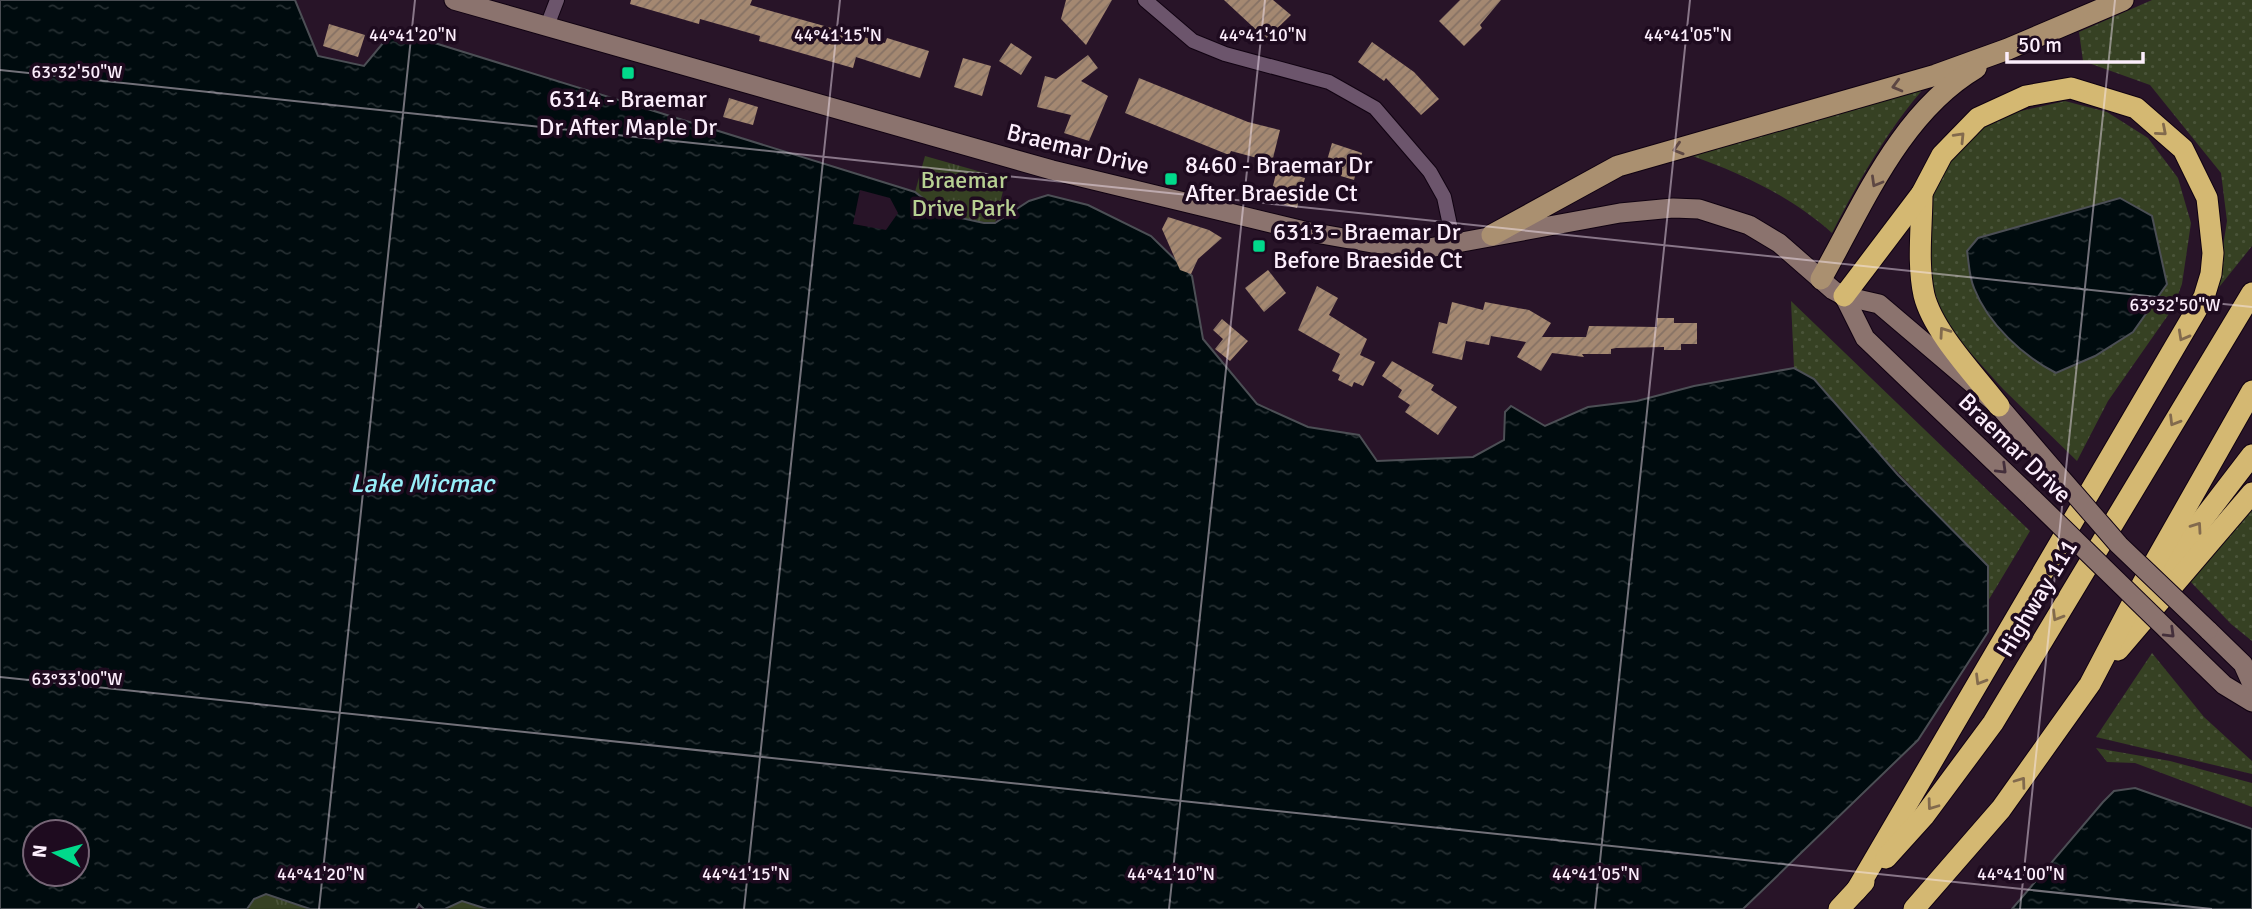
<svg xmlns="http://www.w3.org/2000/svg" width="2252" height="909" viewBox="0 0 2252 909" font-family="Signika,sans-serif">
<defs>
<pattern id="grass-dots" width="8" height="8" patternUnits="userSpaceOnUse" patternTransform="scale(1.75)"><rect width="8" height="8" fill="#364123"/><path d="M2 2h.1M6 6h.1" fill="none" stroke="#4a5439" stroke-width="1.8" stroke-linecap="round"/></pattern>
<pattern id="park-tufts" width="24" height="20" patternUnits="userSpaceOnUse" patternTransform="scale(1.75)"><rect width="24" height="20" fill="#364123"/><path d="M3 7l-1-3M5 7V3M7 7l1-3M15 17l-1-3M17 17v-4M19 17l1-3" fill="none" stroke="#4a5439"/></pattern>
<pattern id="water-ripples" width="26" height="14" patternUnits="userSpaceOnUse" patternTransform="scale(1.75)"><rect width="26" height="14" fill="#000b0e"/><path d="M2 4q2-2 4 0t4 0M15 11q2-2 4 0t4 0" fill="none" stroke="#262f32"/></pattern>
<pattern id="building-hatch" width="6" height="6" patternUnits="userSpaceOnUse" patternTransform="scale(1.75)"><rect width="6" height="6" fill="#a48871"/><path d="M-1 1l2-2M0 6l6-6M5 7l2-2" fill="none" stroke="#857164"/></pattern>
</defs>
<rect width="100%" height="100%" fill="#281428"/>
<g fill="url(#grass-dots)" fill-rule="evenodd">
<path d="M2152,0H2252V246L2216,291L2227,221L2221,173L2150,85L2083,61L2079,32Z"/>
<path d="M1936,75C1892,121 1861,177 1832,233C1790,196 1743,174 1690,155Z"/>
<path d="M2065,101L2107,112L2148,138L2178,178L2191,223L2182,284L2173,308L2108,401L2077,461L2003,389L1930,308L1919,210L1944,162L1990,118ZM1970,269L2036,363C2007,334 1977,311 1970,269Z"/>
<path d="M1791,301L2030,531L1988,601L1987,566L1884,458L1814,379L1794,368Z"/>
<path d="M2252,503V641L2231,624L2187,578Z"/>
<path d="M2152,653L2204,717L2252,761V774L2096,737Z"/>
<path d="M2096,748L2170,761L2252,783V807L2135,763L2107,762Z"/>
</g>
<g fill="url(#park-tufts)">
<path d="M925,156L1006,179L995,223C959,220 943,217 915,192Z"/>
<path d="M266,894L310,909H247L254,899Z"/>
<path d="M462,901L487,909H445Z"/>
</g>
<g fill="url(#water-ripples)" stroke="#4c4f55" stroke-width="2" fill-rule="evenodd">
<path d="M0,0H295L318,56L364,66L388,37L425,40L915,192L943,214L984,223H995L1029,201L1048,195L1088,205L1151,236L1192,276L1203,339L1257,404L1308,427L1359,435L1377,461L1473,457L1504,440L1505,412L1511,406L1545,426L1588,407L1637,401L1694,386L1794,368L1814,379L1898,475L1988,566V632L1918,740L1743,909H487L462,901L445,909H424L419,904L416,909H310L266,894L254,899L247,909H0ZM35,832H77V874H35Z"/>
<path d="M2120,198L2152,216L2167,284L2133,332L2095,356L2056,373C2023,356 1988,324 1974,288C1969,277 1969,263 1967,251L1978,238Z"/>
<path d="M2135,788L2252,829V909H2012L2103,802L2114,791Z"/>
</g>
<path fill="#281428" d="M860,190L890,198L898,213L886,230L853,224Z"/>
<g fill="url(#building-hatch)">
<path d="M631,0H752L750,5L885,43L887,38L929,51L920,78L856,57L853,68L759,41L760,36L700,19L699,24L630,4Z"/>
<path d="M1066,0H1112L1086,45L1061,19Z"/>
<path d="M1224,0H1273L1291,15L1266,39Z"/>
<path d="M1460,0H1501L1480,25L1482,28L1464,46L1439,21Z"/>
<path d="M329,24L365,35L358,57L323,46Z"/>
<path d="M1372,42L1414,72L1439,99L1421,115L1386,78L1384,81L1358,62Z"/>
<path d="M1011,43L1032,57L1021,75L999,61Z"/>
<path d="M1088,55L1098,68L1081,81L1108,96L1089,141L1064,133L1071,115L1037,107L1045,76L1056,79Z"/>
<path d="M963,58L991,66L982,96L954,87Z"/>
<path d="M1139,78L1248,122L1280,130L1272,162L1231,151L1229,155L1125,113Z"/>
<path d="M729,98L758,107L753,125L723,117Z"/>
<path d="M1332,143L1362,153L1354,180L1324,171Z"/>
<path d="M1277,170L1305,178L1297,208L1269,201Z"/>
<path d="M1168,217L1209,230L1222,238L1198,259L1191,274L1180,270L1162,229Z"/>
<path d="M1268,270L1286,293L1264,312L1245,288Z"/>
<path d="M1317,286L1338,298L1329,315L1367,339L1360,355L1375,362L1363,386L1354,382L1352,387L1338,380L1340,375L1332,371L1340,354L1298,330Z"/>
<path d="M1452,302L1483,310L1485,302L1529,310L1551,323L1542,337H1586L1589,326L1657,327V318H1674V323H1697V344H1681V350H1664V347L1616,348L1611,349V354H1582L1584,357L1552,353L1541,371L1517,357L1526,342L1491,336L1489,345L1466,341L1462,360L1432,353L1439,322L1447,324Z"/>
<path d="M1222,319L1248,341L1230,361L1215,349L1223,339L1213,330Z"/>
<path d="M1392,361L1434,385L1431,390L1457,407L1438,435L1405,412L1410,405L1398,397L1402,390L1382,376Z"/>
</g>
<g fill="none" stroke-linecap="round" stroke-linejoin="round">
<g stroke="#100211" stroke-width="16">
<g id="street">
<path d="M1145,0L1193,41L1225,54L1329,82L1375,108L1430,172L1444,197L1454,244"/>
<path d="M547,26L557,0"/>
</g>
</g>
<g stroke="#100211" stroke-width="21">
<g id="secondary">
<path d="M454,0L1052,170L1304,231L1372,243L1429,248L1620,213L1673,208L1699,209L1749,225L1779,243L1833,290L1844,296L1879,304L1999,406L2053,469"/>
<path d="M1844,296L1865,338L2034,500"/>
<path d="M2208,630L2243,664L2252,684"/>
<path d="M2194,656L2224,685L2252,702"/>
</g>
</g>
<g stroke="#100211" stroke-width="23">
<g id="primary">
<path d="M1492,235L1618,166L1936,75L2008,49L2123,0"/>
<path d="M1821,279C1863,205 1900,113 1976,68"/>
</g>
</g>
<g stroke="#100211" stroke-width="23">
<g id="highway">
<path d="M1922,193C1922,226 1917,263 1924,295C1933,332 1976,376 1999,406"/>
<path d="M1844,296L1922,193L1942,155L1978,118L2026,96L2071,88L2136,108L2183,149L2207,198L2213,253L2211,274L2204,297L1856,891"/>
<path d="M2150,596L2199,524L2252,455"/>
<path d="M2118,650L2252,493"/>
<path d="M1886,858L1924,816L1993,723L2252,293"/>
<path d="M1839,909L1864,882"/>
<path d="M1914,909L2001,809L2090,684L2143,583L2252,391"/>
</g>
</g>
<use href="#street" stroke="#6c556c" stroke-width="14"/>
<use href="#secondary" stroke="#8b736e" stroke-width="19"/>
<use href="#primary" stroke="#aa9070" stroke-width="21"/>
<use href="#highway" stroke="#d4b872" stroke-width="21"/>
<g stroke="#100211" stroke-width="21" stroke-linecap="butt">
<g id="secondary-bridge">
<path d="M2053,469L2119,545L2208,630"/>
<path d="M2034,500L2194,656"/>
</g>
</g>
<use href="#secondary-bridge" stroke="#8b736e" stroke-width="19"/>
</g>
<defs><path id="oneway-chevron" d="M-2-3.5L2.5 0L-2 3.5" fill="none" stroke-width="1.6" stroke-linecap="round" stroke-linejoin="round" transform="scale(1.75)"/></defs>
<g stroke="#5d4743">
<use href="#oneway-chevron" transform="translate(1897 86) rotate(165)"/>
<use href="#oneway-chevron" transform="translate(1678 149) rotate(163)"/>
<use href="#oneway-chevron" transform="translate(1876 182) rotate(120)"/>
</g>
<g stroke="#826a4d">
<use href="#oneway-chevron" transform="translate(2162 131) rotate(41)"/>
<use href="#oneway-chevron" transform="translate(1960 137) rotate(-46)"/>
<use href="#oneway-chevron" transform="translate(1944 332) rotate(-125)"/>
<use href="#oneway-chevron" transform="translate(2183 336) rotate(119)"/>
<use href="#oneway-chevron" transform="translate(2174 421) rotate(121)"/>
<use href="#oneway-chevron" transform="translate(2197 527) rotate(-55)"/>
<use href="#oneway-chevron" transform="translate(2057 616) rotate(121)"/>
<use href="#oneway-chevron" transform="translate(1980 680) rotate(121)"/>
<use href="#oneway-chevron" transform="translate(2021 782) rotate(-54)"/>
<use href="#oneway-chevron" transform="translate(1932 805) rotate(126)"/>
</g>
<g stroke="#442f3b">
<use href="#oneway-chevron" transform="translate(2002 469) rotate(44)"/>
<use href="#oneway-chevron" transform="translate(2170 633) rotate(44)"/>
</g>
<path fill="none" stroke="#fceefc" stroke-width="2" stroke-opacity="0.45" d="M0,70L2252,307M0,677L2212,909M319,909L415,0M744,909L840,0M1169,909L1265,0M1595,909L1690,0M2020,909L2115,0"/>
<g fill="#01d98b" stroke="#1e0b1f" stroke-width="2.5">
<rect x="621" y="66" width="14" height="14" rx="3.5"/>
<rect x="1164" y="172" width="14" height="14" rx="3.5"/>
<rect x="1252" y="239" width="14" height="14" rx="3.5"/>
</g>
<g text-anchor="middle" stroke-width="7" stroke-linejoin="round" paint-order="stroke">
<g font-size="24" fill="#fceefc" stroke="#1e0b1f" text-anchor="start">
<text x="628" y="107" text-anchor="middle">6314 - Braemar<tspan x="628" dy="28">Dr After Maple Dr</tspan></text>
<text x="1185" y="173">8460 - Braemar Dr<tspan x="1185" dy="28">After Braeside Ct</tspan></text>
<text x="1273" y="240">6313 - Braemar Dr<tspan x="1273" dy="28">Before Braeside Ct</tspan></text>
</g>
<g font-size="24" fill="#fceefc" stroke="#1e0b1f">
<text transform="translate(1078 149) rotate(14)" y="8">Braemar Drive</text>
<text transform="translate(2015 448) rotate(44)" y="8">Braemar Drive</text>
<text transform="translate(2037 598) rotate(-59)" y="8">Highway 111</text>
</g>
<g font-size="24" fill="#b8d093" stroke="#1e0b1f">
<text x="964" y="188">Braemar<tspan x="964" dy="28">Drive Park</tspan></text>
</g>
<g font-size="26" font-style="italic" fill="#97eff9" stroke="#1e0b1f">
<text x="422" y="492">Lake Micmac</text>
</g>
</g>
<g font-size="18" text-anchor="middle" fill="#fceefc" stroke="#1e0b1f" stroke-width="7" stroke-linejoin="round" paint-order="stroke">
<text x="413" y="41">44°41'20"N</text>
<text x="838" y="41">44°41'15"N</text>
<text x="1263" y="41">44°41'10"N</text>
<text x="1688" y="41">44°41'05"N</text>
<text x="77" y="78">63°32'50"W</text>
<text x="2175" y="311">63°32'50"W</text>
<text x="77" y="685">63°33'00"W</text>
<text x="321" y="880">44°41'20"N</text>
<text x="746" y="880">44°41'15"N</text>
<text x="1171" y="880">44°41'10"N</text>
<text x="1596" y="880">44°41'05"N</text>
<text x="2021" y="880">44°41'00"N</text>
</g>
<g transform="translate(56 853) rotate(276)"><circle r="33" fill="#1e0b1f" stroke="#776677" stroke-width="2"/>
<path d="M0-5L12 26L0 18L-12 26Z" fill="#01d98b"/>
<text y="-10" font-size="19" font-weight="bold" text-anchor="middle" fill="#fceefc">N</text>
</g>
<path d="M2007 52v10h136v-10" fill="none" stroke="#fceefc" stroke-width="3.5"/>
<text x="2018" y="52" font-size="21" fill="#fceefc" stroke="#1e0b1f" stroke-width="5" paint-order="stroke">50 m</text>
</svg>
